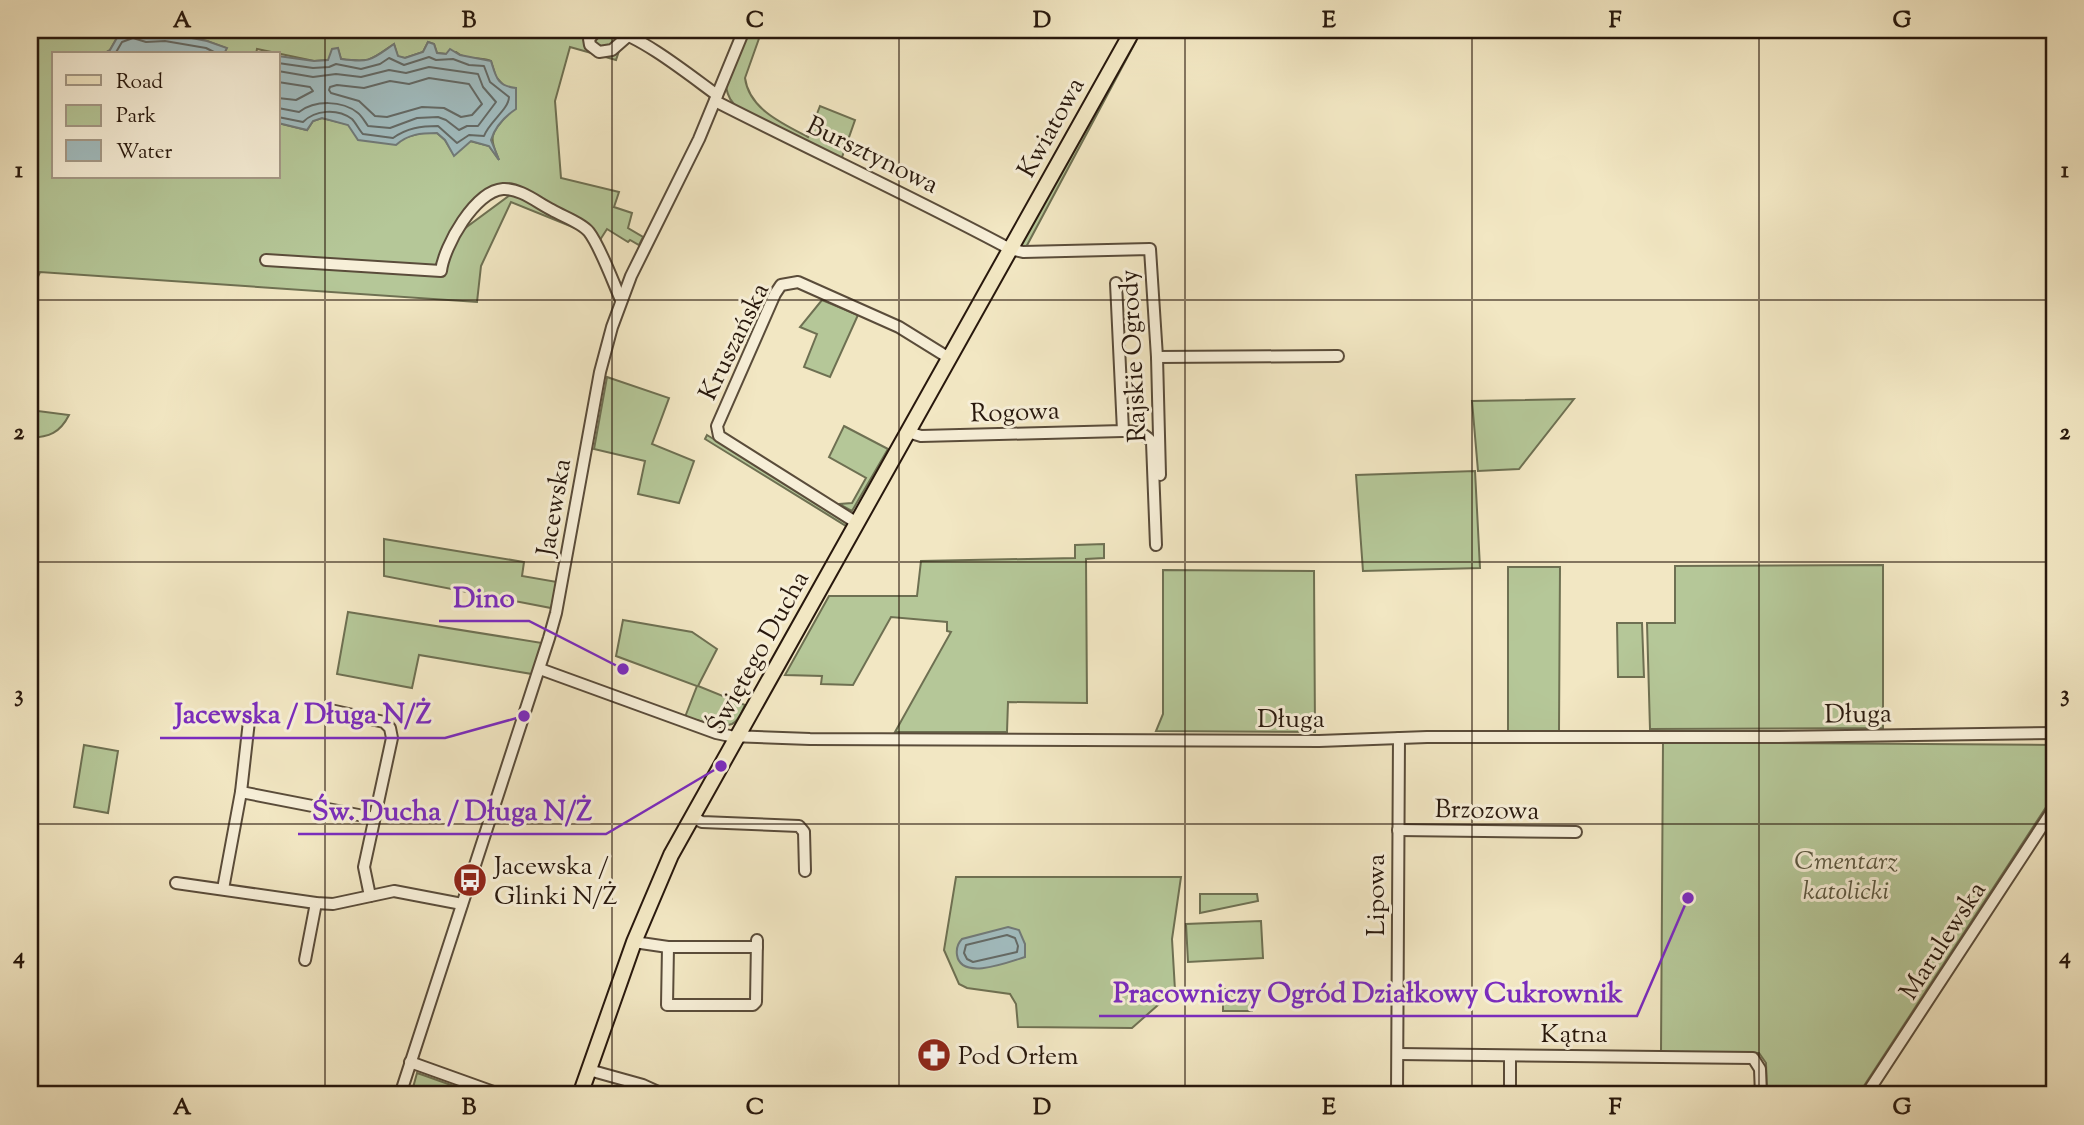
<svg xmlns="http://www.w3.org/2000/svg" width="2084" height="1125" viewBox="0 0 2084 1125" font-family="'Sorts Mill Goudy',serif">
<rect width="100%" height="100%" fill="#f2e7c3"/>
<filter id="stains"><feTurbulence type="fractalNoise" baseFrequency=".00286" numOctaves="4"/><feColorMatrix values="0 0 0 0 .2 0 0 0 0 .09 0 0 0 0 .02 0 0 0 .5 -.17"/></filter>
<radialGradient id="worn" r=".72"><stop offset=".6" stop-color="#630" stop-opacity="0"/><stop offset="1" stop-color="#630" stop-opacity=".3"/></radialGradient>
<g fill="#b5c798" stroke="#6e7052" stroke-width="2" fill-rule="evenodd">
<path d="M30,30H260C291,36 413,41 439,30H626L616,60L570,47L555,101L561,178L619,192L614,207L632,213L628,228L643,237L639,245L630,240L628,242L607,229L600,240L513,188L482,195L453,245L464,229L514,192L585,232L511,202L481,266L477,302L40,272L30,295ZM132,31L148,35L166,33L207,41L226,48L224,54H256L257,49L314,61L329,60L338,49L341,59C371,63 371,60 394,44L398,57L405,58L423,52L428,42L434,44L437,53L447,54L456,52C466,61 479,56 491,61L496,77L505,87L507,115C490,135 489,136 499,160L489,146L470,141L454,155L445,140L437,133H421L404,138L322,118L313,121L307,130L278,123V177H54V54H103L110,50L118,36Z"/>
<path d="M749,30H762L745,78C749,109 783,124 808,137L820,106L855,120L841,160L739,109C731,102 728,97 726,87Z"/>
<path d="M1135,43L1025,249L1020,248V242L1129,46Z"/>
<path d="M822,300L858,315L830,377L804,367L817,334L800,327Z"/>
<path d="M607,377L669,398L652,444L694,461L679,503L638,494L645,461L594,449Z"/>
<path d="M1574,399L1519,469L1478,471L1472,401Z"/>
<path d="M30,410L69,415C60,433 49,437 30,438Z"/>
<path d="M844,426L888,449L852,511L839,504L852,503L866,478L829,457Z"/>
<path d="M707,435L848,522L846,526L705,439Z"/>
<path d="M1475,471L1480,568L1363,571L1356,475Z"/>
<path d="M384,539L524,562L522,576L557,582L551,608L384,576Z"/>
<path d="M1104,544V558L1086,559L1087,703L1008,702L1007,732H895L951,632L947,631V622L891,617L853,685L821,684L822,676L785,675L829,596H917L921,561L1075,558V545Z"/>
<path d="M1883,565V728L1650,729L1647,623H1675V566Z"/>
<path d="M1508,567H1560L1559,731L1508,732Z"/>
<path d="M1163,570L1314,571L1315,732L1156,731L1163,714Z"/>
<path d="M348,612L542,643L532,674L419,655L412,688L337,674Z"/>
<path d="M623,620L692,632L717,649L698,686L745,705C742,711 739,721 732,724C722,728 696,720 685,717L697,686L616,656Z"/>
<path d="M1617,623H1642L1644,677H1618Z"/>
<path d="M1663,742L2054,745V795L1858,1095H1767L1766,1063L1759,1053H1661Z"/>
<path d="M84,745L118,751L108,813L74,807Z"/>
<path d="M956,877H1181L1172,939L1175,990L1132,1028L1018,1027L1016,1004L1010,994L967,988L959,984L944,950Z"/>
<path d="M1200,894H1257L1258,901L1200,913Z"/>
<path d="M1261,921L1263,958L1188,962L1186,924Z"/>
<rect x="1223" y="989" width="29" height="22"/>
<path d="M417,1073L423,1075L479,1095H411Z"/>
</g>
<g fill="#a1bcbf" stroke="#717a78" stroke-width="2">
<path d="M132,31L148,35L166,33L207,41L227,48L224,54H103L110,50L118,36Z"/>
<path d="M428,42L434,44L437,53L446,54L450,49L460,55L491,61C496,77 497,86 516,88V109C504,117 495,127 491,140L499,160L489,146L471,141L454,156L445,140L437,133C421,133 408,134 396,145L358,140L348,125L322,118L313,121L307,130L278,123V56L314,61L328,60L332,49L338,48L341,59C371,63 371,60 394,44L398,56L405,58L423,52Z"/>
<path d="M1008,927L1019,930L1025,944V957C1009,962 961,981 957,955C956,948 958,943 962,939Z"/>
</g>
<g fill="none" stroke-linecap="round" stroke-linejoin="round">
<g stroke="#646a66" stroke-width="2">
<path d="M115,54L122,42L133,38L146,42L165,41L206,48L218,54"/>
<path d="M278,63L313,68L329,67L336,64L361,69L380,64L389,58L404,65L429,57L436,60L453,59L469,65L484,66L490,82L509,97C509,109 489,122 484,136L469,135L457,143L438,126C421,126 407,128 393,138L363,134C359,130 356,123 352,119C337,108 315,110 303,122L278,117"/>
<path d="M278,71L313,77L336,74L361,77L389,70L406,73L429,67L478,74L483,87L496,102L478,126H467L459,130L446,120L438,117L417,118L390,128L368,126C365,122 362,116 358,113C342,100 315,100 299,112L278,108"/>
<path d="M429,78L469,84L482,104L472,115L461,117L444,108L422,107L387,117L375,116L359,101L331,93L329,90L330,87L337,85L364,88L390,81L409,84Z"/>
<path d="M278,82L310,87L313,91L296,100L278,98"/>
<path d="M1007,935L1015,938L1018,946L1017,952L973,962L967,959L964,953L966,945Z"/>
</g>
<g stroke="#5a4c3a" stroke-width="14">
<g id="minor">
<path d="M597,30L589,39L590,45L599,52L612,50L628,36"/>
<path d="M612,30C641,36 692,77 717,95"/>
<path d="M715,101C813,151 913,197 1010,249L1023,252L1150,249L1157,357L1160,475"/>
<path d="M266,260L441,271C444,246 475,191 503,189C520,188 538,203 552,210C562,216 582,223 589,232C600,246 613,282 621,300"/>
<path d="M1157,357L1338,356"/>
<path d="M1123,431C1136,431 1143,432 1152,442L1156,545"/>
<path d="M908,432L921,436L1123,431L1116,283"/>
<path d="M857,523L719,436L717,426L775,294L781,285L798,282L899,327L949,358"/>
<path d="M540,669L716,733L730,736L810,739L1319,741L1427,737H1772L2054,733"/>
<path d="M326,709L384,722L390,728L392,738L364,867L370,896"/>
<path d="M241,792L249,721"/>
<path d="M692,817L702,822L799,826L804,832L805,871"/>
<path d="M1398,830L1576,832"/>
<path d="M176,883L316,903L333,904L394,891L462,904"/>
<path d="M223,889L241,792L374,818"/>
<path d="M634,942L668,947H757"/>
<path d="M668,947L667,1005H753L756,1002L757,940"/>
<path d="M305,960L316,903"/>
<path d="M1398,1054L1753,1058L1760,1069L1761,1095"/>
<path d="M1510,1056V1095"/>
<path d="M410,1062L502,1095"/>
<path d="M589,1070L643,1085L665,1095"/>
<path d="M400,1095L549,638L556,613L600,372L612,327L631,276L699,139L744,30"/>
<path d="M1397,1095L1399,738"/>
<path d="M1866,1095L2054,808"/>
</g>
</g>
<g stroke="#28180d" stroke-width="18">
<path id="major" d="M580,1095L634,942L671,855L1133,30"/>
</g>
<use href="#minor" stroke="#f7efd8" stroke-width="10"/>
<use href="#major" stroke="#f2e7c3" stroke-width="14"/>
</g>
<path fill="none" stroke="#28180d" stroke-width="2" stroke-opacity="0.55" d="M325,30V1095M612,30V1095M899,30V1095M1185,30V1095M1472,30V1095M1759,30V1095M30,300H2054M30,562H2054M30,824H2054"/>
<defs>
<g id="bus-disc" transform="scale(1.75)"><circle r="9.5" fill="#8f2418" stroke="#f7efd8"/><path d="M-5-6H5V4H4V6H2V4H-2V6H-4V4H-5ZM-3.5-4V0h7V-4ZM-3.5 1.2v1.5H-2V1.2ZM2 1.2v1.5H3.5V1.2Z" fill="#fff"/></g>
<g id="pharmacy-disc" transform="scale(1.75)"><circle r="9.5" fill="#8f2418" stroke="#f7efd8"/><path d="M-2-6h4v4h4v4h-4v4h-4v-4h-4v-4h4Z" fill="#fff"/></g>
</defs>
<g fill-rule="evenodd">
<use href="#bus-disc" x="470" y="880"/>
<use href="#pharmacy-disc" x="934" y="1055"/>
</g>
<g text-anchor="middle" stroke-width="6" stroke-linejoin="round" paint-order="stroke">
<g font-size="26" fill="#28180d" stroke="#f7efd8">
<text transform="translate(1050 127) rotate(-61)" y="9">Kwiatowa</text>
<text transform="translate(873 154) rotate(26)" y="9">Bursztynowa</text>
<text transform="translate(733 341) rotate(-64)" y="9">Kruszańska</text>
<text transform="translate(1132 356) rotate(-93)" y="9">Rajskie Ogrody</text>
<text transform="translate(1015 411) rotate(-2)" y="9">Rogowa</text>
<text transform="translate(553 507) rotate(-80)" y="9">Jacewska</text>
<text transform="translate(757 652) rotate(-61)" y="9">Świętego Ducha</text>
<text transform="translate(1858 713) rotate(-1)" y="9">Długa</text>
<text x="1291" y="727">Długa</text>
<text transform="translate(1487 809) rotate(1)" y="9">Brzozowa</text>
<text transform="translate(1375 895) rotate(-90)" y="9">Lipowa</text>
<text transform="translate(1942 940) rotate(-57)" y="9">Marulewska</text>
<text x="1574" y="1042">Kątna</text>
</g>
<g font-size="26" font-style="italic" fill="#59553e" stroke="#f7efd8">
<text x="1846" y="869">Cmentarz<tspan x="1846" dy="30">katolicki</tspan></text>
</g>
<g font-size="26" fill="#28180d" stroke="#f7efd8" text-anchor="start">
<text x="494" y="874">Jacewska /<tspan x="494" dy="30">Glinki N/Ż</tspan></text>
<text x="958" y="1064">Pod Orłem</text>
</g>
</g>
<path fill="none" stroke="#7b2cbf" stroke-width="2.5" d="M623 669L529 621H439M524 716L445 738H160M721 766L606 834H298M1688 898L1637 1016H1099"/>
<g fill="#7b2cbf" stroke="#f7efd8" stroke-width="2.5">
<circle cx="623" cy="669" r="7"/>
<circle cx="524" cy="716" r="7"/>
<circle cx="721" cy="766" r="7"/>
<circle cx="1688" cy="898" r="7"/>
</g>
<g font-size="28" text-anchor="middle" font-weight="bold" fill="#7b2cbf" stroke="#f7efd8" stroke-width="6" stroke-linejoin="round" paint-order="stroke">
<text x="484" y="607">Dino</text>
<text x="303" y="723">Jacewska / Długa N/Ż</text>
<text x="452" y="820">Św. Ducha / Długa N/Ż</text>
<text x="1368" y="1002">Pracowniczy Ogród Działkowy Cukrownik</text>
</g>
<rect width="2084" height="1125" fill="none" stroke="#f2e7c3" stroke-width="77"/>
<rect x="52" y="52" width="228" height="126" fill="#f7efd8" stroke="#a49987" stroke-width="2"/>
<rect x="66" y="75" width="35" height="10" fill="#f2e7c3" stroke="#a49987" stroke-width="2"/>
<text x="116" y="88" font-size="21" fill="#28180d">Road</text>
<rect x="66" y="105" width="35" height="21" fill="#b5c798" stroke="#a49987" stroke-width="2"/>
<text x="116" y="122" font-size="21" fill="#28180d">Park</text>
<rect x="66" y="140" width="35" height="21" fill="#a1bcbf" stroke="#a49987" stroke-width="2"/>
<text x="116" y="158" font-size="21" fill="#28180d">Water</text>
<rect x="38" y="38" width="2008" height="1048" fill="none" stroke="#28180d" stroke-width="2.5"/>
<g font-size="23" text-anchor="middle" font-weight="bold" fill="#28180d">
<text x="182" y="27">A</text>
<text x="469" y="27">B</text>
<text x="755" y="27">C</text>
<text x="1042" y="27">D</text>
<text x="1329" y="27">E</text>
<text x="1615" y="27">F</text>
<text x="1902" y="27">G</text>
<text x="19" y="177">1</text>
<text x="2065" y="177">1</text>
<text x="19" y="439">2</text>
<text x="2065" y="439">2</text>
<text x="19" y="701">3</text>
<text x="2065" y="701">3</text>
<text x="19" y="963">4</text>
<text x="2065" y="963">4</text>
<text x="182" y="1114">A</text>
<text x="469" y="1114">B</text>
<text x="755" y="1114">C</text>
<text x="1042" y="1114">D</text>
<text x="1329" y="1114">E</text>
<text x="1615" y="1114">F</text>
<text x="1902" y="1114">G</text>
</g>
<rect width="100%" height="100%" filter="url(#stains)"/>
<rect width="100%" height="100%" fill="url(#worn)"/>
</svg>
